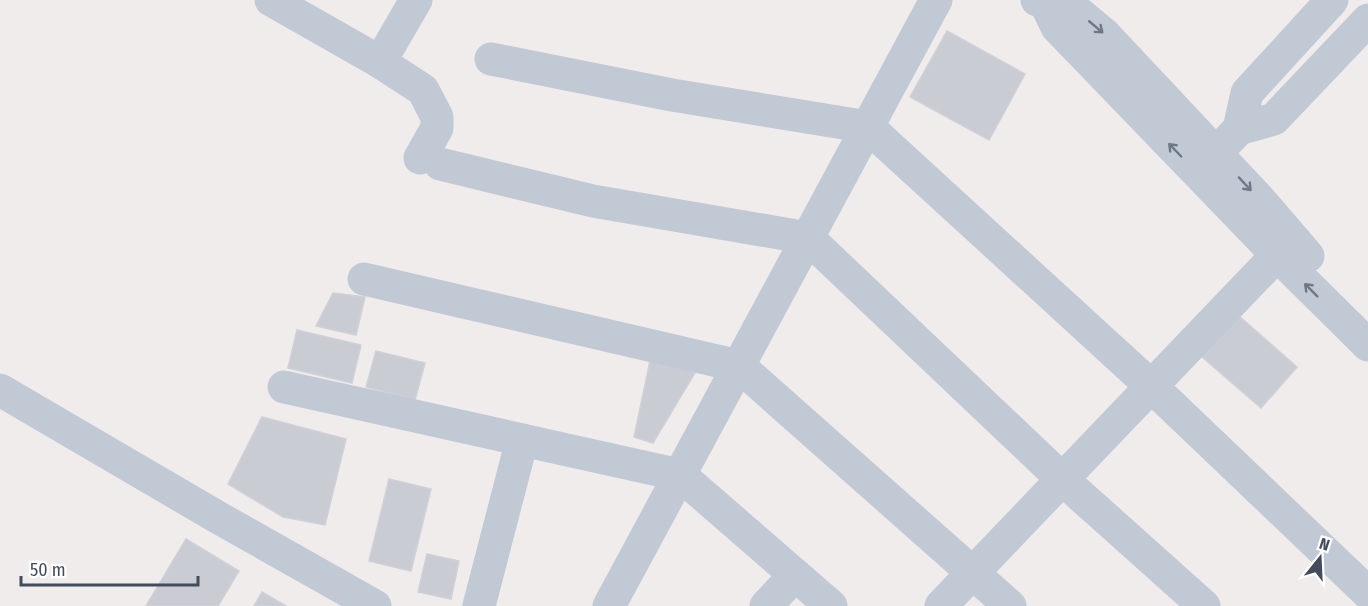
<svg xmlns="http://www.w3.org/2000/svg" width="1368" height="606" viewBox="0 0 1368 606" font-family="'Fira Sans Condensed',sans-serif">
<rect width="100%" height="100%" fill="#efeceb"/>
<g fill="#caccd4" stroke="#cfd0d8" stroke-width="1.5">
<path d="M947,31L1025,74L989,140L910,97Z"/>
<path d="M333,293L365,297L356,335L316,326Z"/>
<path d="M1239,316L1297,367L1261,408L1202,357Z"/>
<path d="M297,330L361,345L352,383L288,368Z"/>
<path d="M376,351L425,363L415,400L366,387Z"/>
<path d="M650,361L696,371L653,443L634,437Z"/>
<path d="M262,417L346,439L325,525L283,517L228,484Z"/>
<path d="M389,479L431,489L411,571L369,561Z"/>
<path d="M186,539L239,571L218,606H146Z"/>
<path d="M427,554L459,561L451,599L418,592Z"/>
<path d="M262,592L286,606H254Z"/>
</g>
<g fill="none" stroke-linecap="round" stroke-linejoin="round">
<g stroke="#c1c9d5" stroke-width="33">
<path d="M271,0L380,62L416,0"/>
<path d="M1037,0L1068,4L1105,35L1259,199L1308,256"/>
<path d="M1044,0L1057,27L1277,255L1368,345"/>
<path d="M491,59L672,95L868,127L1151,386L1368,593"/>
<path d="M380,62L423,90L437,117V128L420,158"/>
<path d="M1239,129L1274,119L1368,20"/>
<path d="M1216,153L1239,129L1247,93L1332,0"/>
<path d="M440,164L593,201L808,238L1062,479L1204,606"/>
<path d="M364,279L739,366L1010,606"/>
<path d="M284,387L680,475L831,606"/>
<path d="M0,390L219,518L375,606"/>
<path d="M479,606L522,440"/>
<path d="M609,606L936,0"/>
<path d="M766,606L795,575"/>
<path d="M941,606L1277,255L1294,240"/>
</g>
</g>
<defs><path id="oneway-shaft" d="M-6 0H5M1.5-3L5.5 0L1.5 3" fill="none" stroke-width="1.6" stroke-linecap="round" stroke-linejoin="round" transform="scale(1.5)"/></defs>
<g stroke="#6f7885">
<use href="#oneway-shaft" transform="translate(1096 27) rotate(40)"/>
<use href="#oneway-shaft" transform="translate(1175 150) rotate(-134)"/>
<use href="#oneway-shaft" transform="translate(1245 184) rotate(47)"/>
<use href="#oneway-shaft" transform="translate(1311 290) rotate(-135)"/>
</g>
<g transform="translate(1320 558) rotate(18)" stroke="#ffffff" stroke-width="4.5" paint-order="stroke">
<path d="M0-4.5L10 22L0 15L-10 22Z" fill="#434c5a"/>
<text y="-9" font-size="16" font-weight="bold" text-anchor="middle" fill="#434c5a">N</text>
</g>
<path d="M21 576v9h177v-9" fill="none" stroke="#434c5a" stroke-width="3"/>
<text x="30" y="576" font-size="18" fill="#434c5a" stroke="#ffffff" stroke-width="4.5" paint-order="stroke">50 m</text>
</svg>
